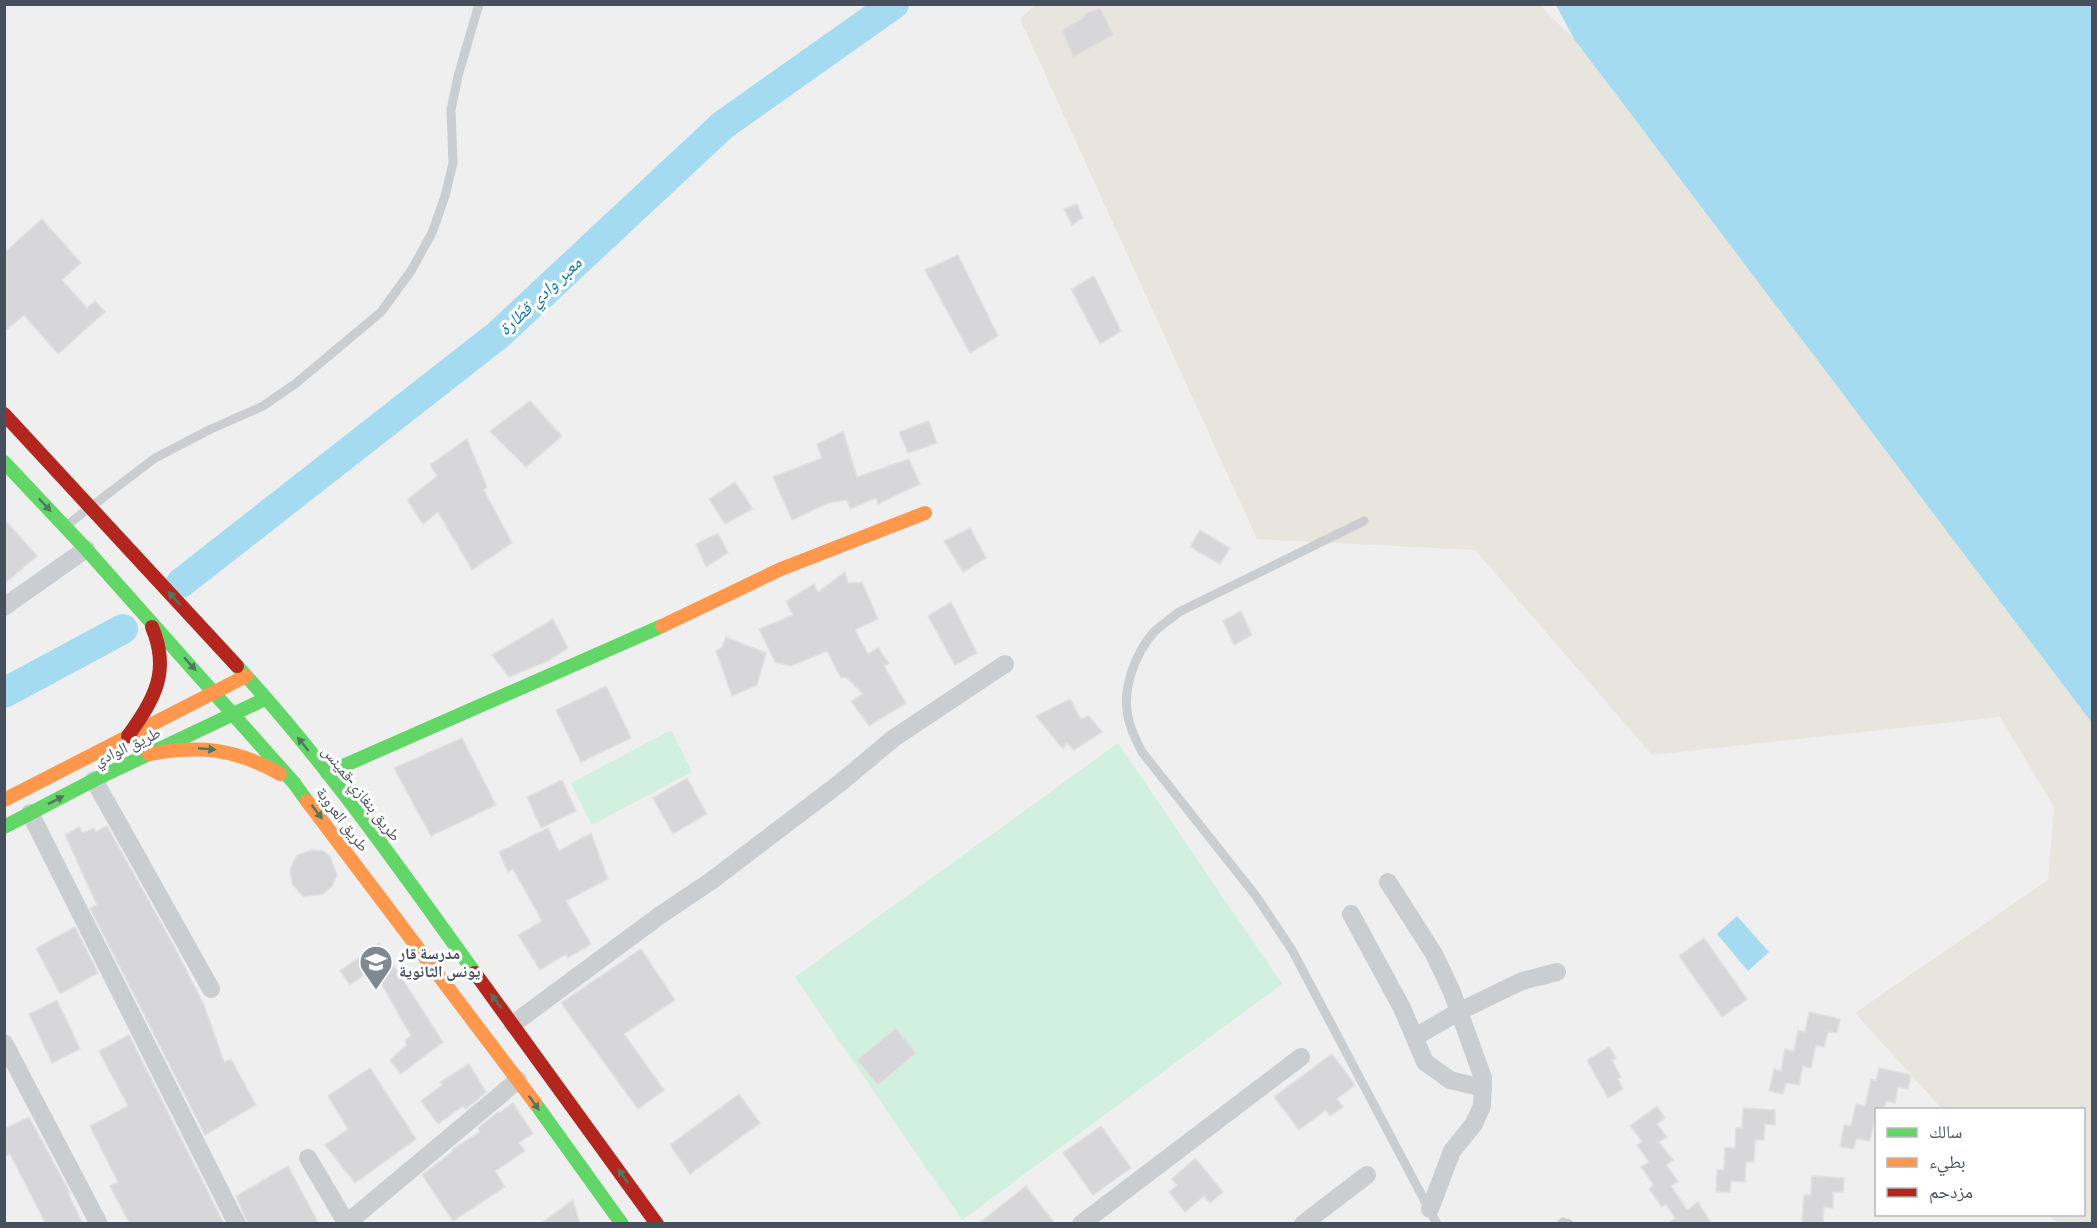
<svg xmlns="http://www.w3.org/2000/svg" width="2097" height="1228" viewBox="0 0 2097 1228" font-family="'Archivo Narrow','Noto Naskh Arabic',sans-serif">
<rect width="100%" height="100%" fill="#f0efef"/>
<g fill="#d2f0e0">
<path d="M671,730L692,772L592,825L571,783Z"/>
<path d="M1118,743L1282,984L962,1220L795,977Z"/>
</g>
<path fill="#e8e5de" d="M1036,4H1542L1545,11L1574,39L2092,723V1223H2058L2048,1215L2084,1214V1110L1942,1109L1855,1013L2048,880L2054,807L2000,717L1652,755L1475,550L1257,539L1020,19Z"/>
<g fill="#a5dbf0">
<path d="M1556,5H2092V723L1574,39Z"/>
<path d="M1737,916L1769,952L1748,971L1717,934Z"/>
</g>
<g fill="none" stroke-linecap="round" stroke-linejoin="round">
<g stroke="#a5dbf0" stroke-width="30">
<path d="M181,583L498,335L723,125L894,4"/>
<path d="M4,693L123,629"/>
</g>
</g>
<g fill="#d7d7d9" stroke="#e1e1e2" stroke-width="1.5">
<path d="M1100,8L1114,35L1073,57L1062,30L1083,18L1086,13Z"/>
<path d="M1077,204L1083,218L1072,225L1064,209Z"/>
<path d="M42,219L81,263L62,280L87,308L95,301L105,312L58,354L24,315L4,332V253Z"/>
<path d="M958,255L998,336L970,353L925,270Z"/>
<path d="M1094,276L1121,331L1100,344L1071,289Z"/>
<path d="M530,401L562,436L526,467L490,431Z"/>
<path d="M929,421L937,443L908,453L899,432Z"/>
<path d="M843,431L857,477L909,459L920,484L878,504L876,498L850,509L847,500L828,503L792,520L773,477L822,458L817,444Z"/>
<path d="M467,439L487,487L484,490L512,543L472,570L438,512L423,524L407,500L437,476L430,465Z"/>
<path d="M735,482L753,509L725,524L709,499Z"/>
<path d="M4,519L37,556L4,584Z"/>
<path d="M970,528L986,558L963,572L944,541Z"/>
<path d="M1200,530L1230,548L1220,564L1190,547Z"/>
<path d="M718,533L728,553L706,567L696,544Z"/>
<path d="M845,572L848,583L862,582L878,619L855,630L868,654L878,648L889,663L884,666L906,703L869,726L851,701L863,694L846,677L841,678L827,651L791,666L775,662L759,629L793,615L786,601L814,584L818,592Z"/>
<path d="M951,602L977,653L955,665L928,616Z"/>
<path d="M1241,611L1252,635L1234,645L1223,621Z"/>
<path d="M553,619L568,648L548,661L509,677L492,655Z"/>
<path d="M726,637L766,653L757,685L732,696L716,651L722,647Z"/>
<path d="M606,686L631,738L581,762L556,710Z"/>
<path d="M1070,699L1081,719L1089,716L1102,732L1074,750L1067,743L1063,749L1036,716Z"/>
<path d="M462,738L496,805L431,836L394,768Z"/>
<path d="M687,778L707,814L673,834L653,798Z"/>
<path d="M562,780L576,811L541,828L527,797Z"/>
<path d="M107,826L174,946L204,1005L224,1062L231,1059L256,1105L205,1135L90,908L97,905L65,835L79,827L83,833L94,828L96,832Z"/>
<path d="M548,828L559,851L591,833L608,879L566,901L591,944L568,958L566,954L540,970L518,935L542,921L513,869L508,872L499,852Z"/>
<path d="M312,850L323,851L330,856L337,875L332,886L323,894L304,897L292,884L290,869L297,855Z"/>
<path d="M75,927L98,973L60,994L36,948Z"/>
<path d="M1704,938L1747,999L1722,1017L1679,956Z"/>
<path d="M379,943L443,1042L401,1074L390,1060L407,1045L405,1040L411,1036L373,969L350,985L340,971Z"/>
<path d="M641,949L675,1000L624,1034L664,1090L638,1109L561,1003Z"/>
<path d="M57,1000L80,1049L52,1063L29,1014Z"/>
<path d="M1809,1012L1840,1019L1837,1033L1828,1032L1824,1047L1816,1045L1811,1068L1803,1066L1799,1085L1786,1083L1783,1094L1769,1091L1774,1069L1781,1071L1785,1049L1794,1051L1798,1030L1805,1032Z"/>
<path d="M896,1028L916,1053L878,1085L857,1060Z"/>
<path d="M129,1035L224,1224H130L110,1186L118,1182L90,1126L128,1106L99,1051Z"/>
<path d="M1609,1047L1616,1058L1612,1060L1621,1077L1618,1079L1623,1089L1608,1098L1587,1060Z"/>
<path d="M1332,1054L1355,1085L1337,1099L1343,1107L1330,1116L1326,1110L1299,1130L1274,1097Z"/>
<path d="M469,1064L486,1092L466,1109L463,1106L438,1124L421,1101L442,1085L440,1082Z"/>
<path d="M370,1068L416,1139L355,1183L325,1145L348,1129L328,1096Z"/>
<path d="M1879,1068L1911,1075L1908,1089L1898,1087L1895,1103L1886,1101L1885,1110H1876V1122H1874L1870,1141L1856,1139L1854,1149L1840,1147L1844,1125L1851,1126L1856,1104L1865,1106L1871,1079L1876,1081Z"/>
<path d="M739,1094L760,1123L690,1174L670,1145Z"/>
<path d="M513,1103L533,1133L519,1143L525,1151L495,1171L505,1187L453,1221L422,1175L452,1152L453,1149L480,1132L478,1128L498,1112L499,1113Z"/>
<path d="M1657,1106L1665,1118L1657,1124L1667,1137L1659,1142L1673,1160L1666,1165L1678,1181L1671,1186L1687,1210L1698,1202L1712,1224H1667L1675,1218L1666,1204L1662,1207L1649,1189L1654,1185L1641,1167L1649,1162L1637,1145L1642,1141L1630,1126Z"/>
<path d="M1743,1108L1775,1110V1125L1765,1124L1764,1140H1755L1754,1162H1746L1745,1182L1731,1181L1730,1192H1716L1717,1170H1724L1725,1148H1735L1736,1128H1742Z"/>
<path d="M29,1117L70,1193H68L83,1224H46L10,1154L4,1157V1129Z"/>
<path d="M1101,1126L1131,1168L1093,1195L1063,1153Z"/>
<path d="M1195,1158L1223,1192L1210,1203L1204,1196L1185,1212L1169,1192L1177,1185L1172,1179Z"/>
<path d="M288,1166L319,1224H248L236,1196Z"/>
<path d="M1812,1176L1844,1178L1843,1192H1833V1208L1824,1207L1823,1224H1802L1804,1195H1811Z"/>
<path d="M1026,1186L1055,1224H978Z"/>
<path d="M573,1200L580,1224H540Z"/>
</g>
<g fill="none" stroke-linecap="round" stroke-linejoin="round">
<g stroke="#cbced0" stroke-width="9">
<path d="M1364,521L1179,612C1171,619 1161,625 1153,633C1135,654 1122,689 1128,717C1130,729 1136,740 1142,752L1256,896L1292,950L1437,1224"/>
<path d="M67,525L155,458L211,429L263,406L295,384L381,312L411,271L432,233L445,196L453,163L451,110L458,76L479,4"/>
<path d="M1561,1224L1563,1222L1569,1224"/>
</g>
<g stroke="#cbced0" stroke-width="18">
<path d="M4,607L86,549"/>
<path d="M94,780L211,989"/>
<path d="M30,813L237,1224"/>
<path d="M1388,882L1434,954L1452,992L1483,1078L1482,1106L1474,1124L1452,1151L1430,1209"/>
<path d="M1351,914L1402,1008L1425,1062L1450,1080L1483,1088"/>
<path d="M513,1024L659,916L711,881L840,783L894,738L1005,664"/>
<path d="M1415,1037L1460,1011L1522,981L1557,972"/>
<path d="M4,1043L99,1224"/>
<path d="M308,1158L347,1224"/>
<path d="M346,1224L518,1080"/>
<path d="M1081,1224L1301,1057"/>
<path d="M1303,1224L1367,1175"/>
</g>
<g stroke="#63d668" stroke-width="14">
<path d="M4,462L86,549L294,783L307,801"/>
<path d="M237,666C325,761 399,868 475,973"/>
<path d="M327,773L662,626"/>
<path d="M4,827L94,780L265,699"/>
<path d="M535,1103L622,1224"/>
</g>
<g stroke="#ff974d" stroke-width="14">
<path d="M662,626L781,569L925,513"/>
<path d="M149,754C199,745 235,748 280,774"/>
<path d="M4,800L246,676"/>
<path d="M307,801L535,1103"/>
</g>
<g stroke="#b3261e" stroke-width="14">
<path d="M4,414L237,666"/>
<path d="M128,736C154,699 171,672 152,627"/>
<path d="M475,973L657,1224"/>
</g>
</g>
<defs><path id="oneway-solid" d="M-6-.8H1V-3.2L6.5 0L1 3.2V.8H-6Z" transform="scale(1.5)"/></defs>
<g fill="#4f7860">
<use href="#oneway-solid" transform="translate(45 505) rotate(47)"/>
<use href="#oneway-solid" transform="translate(174 598) rotate(-132)"/>
<use href="#oneway-solid" transform="translate(190 664) rotate(48)"/>
<use href="#oneway-solid" transform="translate(303 744) rotate(-129)"/>
<use href="#oneway-solid" transform="translate(207 749) rotate(5)"/>
<use href="#oneway-solid" transform="translate(56 800) rotate(-27)"/>
<use href="#oneway-solid" transform="translate(317 812) rotate(53)"/>
<use href="#oneway-solid" transform="translate(496 1001) rotate(-126)"/>
<use href="#oneway-solid" transform="translate(534 1103) rotate(54)"/>
<use href="#oneway-solid" transform="translate(623 1176) rotate(-126)"/>
</g>
<defs>
<g id="school-pin" transform="scale(1.725)"><path d="M0 17L-7.5 6A9.5 9.5 0 1 1 7.5 6Z" fill="#828890" stroke="#fff"/><path d="M0-5L7-2L0 1L-7-2ZM-4 1L0 2.5L4 1V4Q0 6-4 4Z" fill="#fff"/></g>
</defs>
<g fill-rule="evenodd">
<use href="#school-pin" x="376" y="962"/>
</g>
<g text-anchor="middle" stroke-width="6" stroke-linejoin="round" paint-order="stroke">
<g font-size="16" fill="#46505d" stroke="#fff">
<text transform="translate(127 746) rotate(-25)" y="6">طريق الوادي</text>
<text transform="translate(362 793) rotate(52)" y="6">طريق بنغازي-قمينس</text>
<text transform="translate(343 819) rotate(53)" y="6">طريق العروبة</text>
</g>
<g font-size="16" font-weight="bold" fill="#46505d" stroke="#fff" text-anchor="start">
<text x="399" y="959">مدرسة قار<tspan x="399" dy="18">يونس الثانوية</tspan></text>
</g>
<g font-size="18" font-style="italic" fill="#077ca7" stroke="#fff">
<text transform="translate(540 296) rotate(-43)" y="6">معبر وادي قطّارة</text>
</g>
</g>
<rect width="2097" height="1228" fill="none" stroke="#46505d" stroke-width="12"/>
<rect x="1875" y="1108" width="210" height="108" fill="#ffffff" stroke="#b5b9be" stroke-width="1.5"/>
<rect x="1887" y="1128" width="30" height="9" fill="#63d668" stroke="#b5b9be" stroke-width="1.5"/>
<text x="1929" y="1138" font-size="18" fill="#46505d">سالك</text>
<rect x="1887" y="1158" width="30" height="9" fill="#ff974d" stroke="#b5b9be" stroke-width="1.5"/>
<text x="1929" y="1168" font-size="18" fill="#46505d">بطيء</text>
<rect x="1887" y="1188" width="30" height="9" fill="#b3261e" stroke="#b5b9be" stroke-width="1.5"/>
<text x="1929" y="1198" font-size="18" fill="#46505d">مزدحم</text>
</svg>
